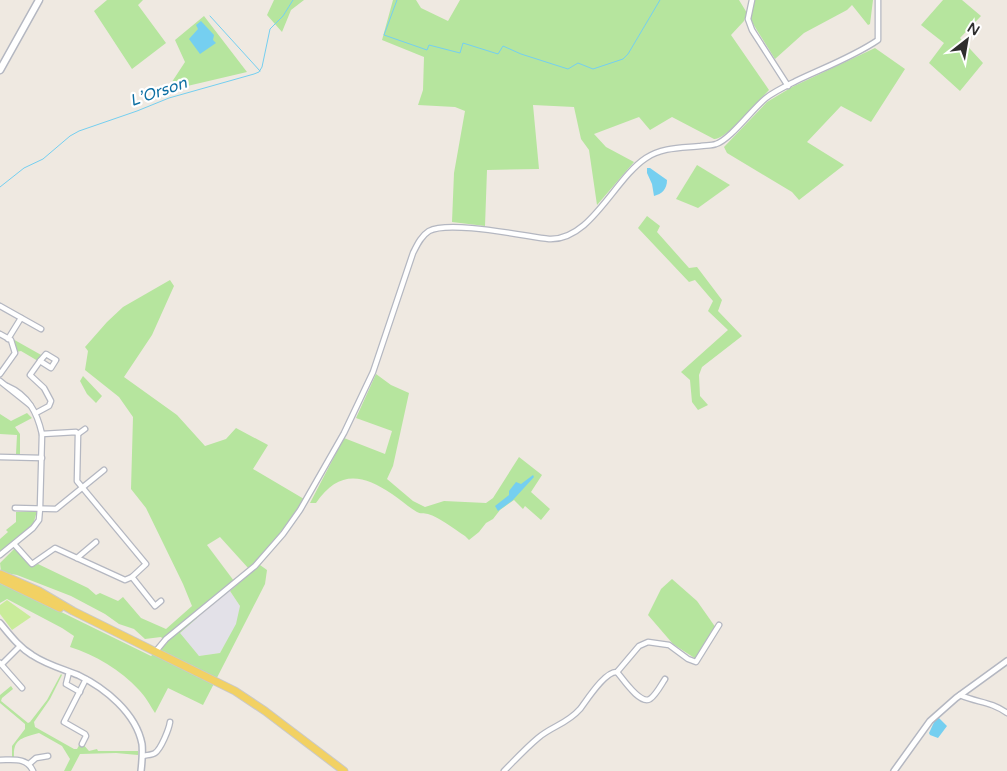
<svg xmlns="http://www.w3.org/2000/svg" width="1007" height="771" viewBox="0 0 1007 771" font-family="'Varela Round',sans-serif">
<rect width="100%" height="100%" fill="#efe9e1"/>
<path fill="#e3e1e8" d="M230,591L240,606L237,624L220,653L199,656L179,633Z"/>
<g fill="#b6e59e">
<path d="M107,0H143L138,5L166,43L132,69L94,11Z"/>
<path d="M274,0H304L291,10L282,32L267,15Z"/>
<path d="M393,0H416L421,8L448,21L460,0H739L747,13L744,21L731,35L769,90C759,100 726,140 714,139L672,117L650,130L639,117L594,134L606,147L634,162L597,205L589,150L581,139L574,107L533,105L539,169L487,170L485,226L452,222L454,173L465,111L455,107L418,105L423,90L424,57L382,40Z"/>
<path d="M754,0H873L870,24L868,25L852,5L847,10L804,33L775,59L750,19Z"/>
<path d="M943,0H962L981,16L960,38L983,63L960,91L929,63L944,43L921,25Z"/>
<path d="M204,16L247,72L166,91L185,62L175,40Z"/>
<path d="M875,48L905,69L871,122L841,106L807,142L844,165L799,200L792,192L727,153L724,147L767,102L792,87Z"/>
<path d="M697,165L730,185L698,208L676,199Z"/>
<path d="M647,216L660,226L657,232L689,268L697,267L722,300L718,311L742,336L702,367L699,375L700,396L708,405L698,410L692,402L690,380L681,372L728,330L708,311L713,301L695,280L689,282L638,228Z"/>
<path d="M170,280L174,286L152,335L124,377L177,415L205,446L226,439L236,428L268,445L253,469L304,499C287,525 270,547 249,569L220,537L207,545L234,581L195,612L197,618L180,633L199,656L220,653L236,624L240,606L230,591L260,565L267,570L265,584L203,705L168,688L155,713C150,705 145,696 139,690C121,670 95,655 70,647L74,636L62,628L7,599L0,603V582L151,656L167,643L161,637L145,639L134,629L119,624L105,614L71,596L17,575L1,572L0,563L15,548L32,567L38,564L88,588L96,595L100,593L118,601L123,597L141,618L166,629L192,606L183,584L146,508L131,489L133,417L119,397L85,370L88,351L85,347L107,322L123,307Z"/>
<path d="M11,338L43,356L38,361L21,351L16,352Z"/>
<path d="M376,374L391,385L409,393L393,466L387,479L413,501L425,507L444,501L486,503L493,498L519,457L542,475L531,492L550,509L541,520L525,506L523,509L514,500L500,510L493,519L486,523L479,532L469,540L465,536C454,529 439,517 428,514C424,513 420,514 417,512C408,507 400,499 392,494C361,473 338,471 316,503H310L344,438L385,454L392,431L356,418Z"/>
<path d="M83,376L102,396L96,403L87,394L80,381Z"/>
<path d="M27,413L32,418L15,427L20,434V455L16,454L17,435L0,434V414L11,421Z"/>
<path d="M37,511L33,525L0,552V539L8,532L6,530L16,522V512Z"/>
<path d="M672,579L697,601L716,628L696,659L673,644L648,615L661,589Z"/>
<path d="M61,674L62,675L50,699L34,722L35,727L74,749H77L81,742L89,751L97,749L98,751H138V755L116,753L80,754L71,771H64L70,759L62,746L39,733C23,738 13,738 14,757H12V746L25,729V724L0,703V695L11,686L13,689L2,698L1,701L28,723L30,722L47,700Z"/>
</g>
<path fill="#c9ec9a" d="M7,600L31,617L12,630L0,614V605Z"/>
<g fill="#75cff0">
<path d="M201,21L214,35L213,40L216,43L200,54L189,39L198,29L196,25Z"/>
<path d="M647,168H650L667,180C667,189 662,194 654,196L652,184L647,173Z"/>
<path d="M533,475L534,477L513,500L498,511L495,506L509,495V491L516,482L521,484Z"/>
<path d="M938,717L947,726L938,738L930,735L929,733C932,728 933,722 938,717Z"/>
</g>
<g fill="none" stroke-linecap="round" stroke-linejoin="round">
<g stroke="#75cff0" stroke-width="1">
<path d="M397,0L384,35L427,50L429,45L460,53L463,43L498,54L503,46L521,54L568,69L578,63L593,69L623,59L628,54L660,0"/>
<path d="M210,16L260,71"/>
<path d="M0,187L24,168L43,159L70,136L79,131L137,111L169,98L254,74L259,72L262,67L270,29L283,16L293,0"/>
</g>
<g stroke="#b4b7c1" stroke-width="7">
<g id="minor">
<path d="M752,0L748,19L752,30L788,86"/>
<path d="M0,306L41,329"/>
<path d="M0,334L11,340L15,353L0,374"/>
<path d="M8,339L21,318"/>
<path d="M46,354L56,360L51,368L40,361Z"/>
<path d="M0,381L30,405"/>
<path d="M36,413L49,406L51,401L44,388L30,375L40,361"/>
<path d="M78,434L85,429"/>
<path d="M0,457L42,458"/>
<path d="M15,508L56,509L104,470"/>
<path d="M14,544L32,564L55,548L125,580L132,577L146,564L77,481L78,434L76,432L42,434"/>
<path d="M0,555L33,528L39,520L40,508L42,434C37,412 28,395 7,386"/>
<path d="M77,558L96,542"/>
<path d="M132,577L155,606L161,601"/>
<path d="M156,651L166,639L255,566L283,534L300,510L344,433L373,372L413,253C417,245 421,236 429,231C449,220 524,236 549,239C591,241 614,179 646,158C662,147 682,148 701,146C705,145 711,146 716,144C730,140 753,108 766,98C775,91 786,86 796,81C823,68 853,57 878,40V0"/>
<path d="M0,663L22,688"/>
<path d="M2,664L20,646"/>
<path d="M69,672L66,684L80,692"/>
<path d="M617,672C623,679 640,705 650,699C656,695 661,685 665,679"/>
<path d="M960,695C978,703 990,701 1007,713"/>
<path d="M82,744L86,736L85,734L64,722L86,679"/>
<path d="M143,756C146,755 152,755 155,753C161,749 169,729 170,722"/>
<path d="M0,760C13,760 27,757 33,771"/>
<path d="M29,764L36,758L48,756"/>
<path d="M504,771C515,760 526,748 538,738C552,726 567,724 580,709C587,700 605,671 617,672L639,646L648,642L669,645L688,659L696,662L719,625"/>
</g>
</g>
<g stroke="#b4b7c1" stroke-width="8">
<g id="tertiary">
<path d="M0,623C10,635 19,647 32,655C47,665 63,669 78,675C105,688 136,713 142,744C143,753 142,762 141,771"/>
<path d="M894,771L930,721L956,698L1007,661"/>
</g>
</g>
<g stroke="#b4b7c1" stroke-width="9">
<path id="secondary" d="M0,70L39,0"/>
</g>
<g stroke="#c9c9c9" stroke-width="9">
<g id="primary">
<path d="M0,574L39,591L73,611L235,691L265,711L344,771"/>
<path d="M0,579L60,608"/>
</g>
</g>
<use href="#minor" stroke="#fff" stroke-width="4.5"/>
<use href="#tertiary" stroke="#fff" stroke-width="5"/>
<use href="#secondary" stroke="#fff" stroke-width="6"/>
<use href="#primary" stroke="#f2d163" stroke-width="7"/>
</g>
<g text-anchor="middle" stroke-width="4.5" stroke-linejoin="round" paint-order="stroke">
<g font-size="16" font-style="italic" fill="#0d6fa3" stroke="#fff">
<text transform="translate(158 91) rotate(-19)" y="6">L’Orson</text>
</g>
</g>
<g transform="translate(967 40) rotate(31)" stroke="#ffffff" stroke-width="4" paint-order="stroke">
<path d="M0-4L9 19L0 12L-9 19Z" fill="#2e2e2e"/>
<text y="-8" font-size="14" font-weight="bold" text-anchor="middle" fill="#2e2e2e">N</text>
</g>
</svg>
